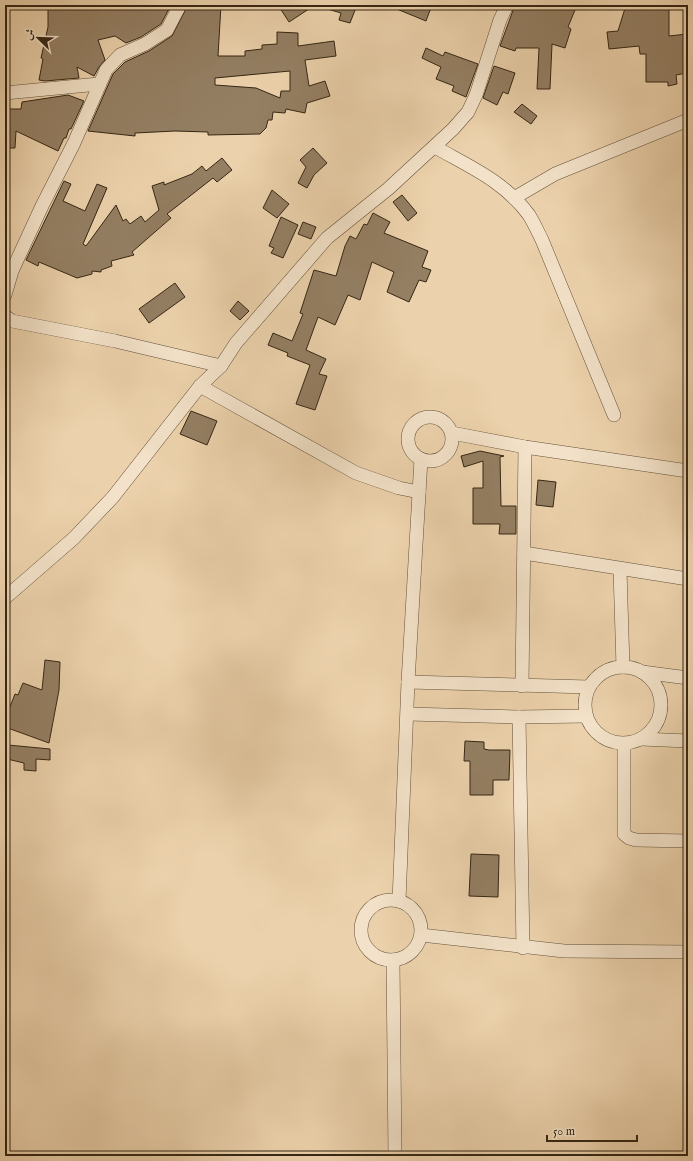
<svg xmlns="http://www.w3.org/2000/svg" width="693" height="1161" viewBox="0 0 693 1161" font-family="'IM FELL English',Amiri,serif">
<rect width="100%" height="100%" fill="#ecd2ac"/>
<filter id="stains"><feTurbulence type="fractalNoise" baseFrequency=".005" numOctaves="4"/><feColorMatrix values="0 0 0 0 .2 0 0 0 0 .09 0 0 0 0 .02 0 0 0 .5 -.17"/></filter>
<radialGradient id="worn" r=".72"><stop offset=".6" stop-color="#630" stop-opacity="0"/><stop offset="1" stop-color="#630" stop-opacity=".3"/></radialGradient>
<g fill="#947f63" stroke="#352614" fill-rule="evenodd">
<path d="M72,5H171L161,24L141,37L126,43L115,36L98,40L105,60L99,67L94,76L77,67L79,78L45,81L39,80L43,59L41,58L48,27V9Z"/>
<path d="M188,5H221L218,56H245V51L262,49V45L277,44V32L298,33V46L334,41L336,56L305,60L309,86L325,81L330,96L307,103L305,113L286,109L285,113L273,112L272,120H268L266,128L260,134L208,135V132L175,131L135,133V136L88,131L113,74L125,62L149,51L172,36ZM290,71V91H281L280,98L256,88L215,85V78Z"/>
<path d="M278,5H315L289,22Z"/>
<path d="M322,5H357L350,23L339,20L341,13L321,7Z"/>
<path d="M387,5H432L426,21Z"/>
<path d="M515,5H577L568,27L571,29L565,48L552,44L550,89H537L539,48H516L515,51L500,46Z"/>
<path d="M626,5H669V36L687,34L688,48H684L687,73L676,75L677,84L668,86V82H646V54H640L639,46L609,49L607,32L618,31Z"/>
<path d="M426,48L443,56L445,52L478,64L466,97L452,91L454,86L436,79L441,67L422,58Z"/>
<path d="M494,66L515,73L508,94L503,92L497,105L483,98Z"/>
<path d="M68,95L84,101L71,129H69L66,138H64L58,151L16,131L15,148H5V109H21L22,102Z"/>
<path d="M522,104L537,116L531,124L514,112Z"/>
<path d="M313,148L327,163L314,175L307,188L298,183L306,167L300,160Z"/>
<path d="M222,158L232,170L217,182L213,178L167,214L171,218L132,252L134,255L111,261L112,266L101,270V272L92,271V274L77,278L39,262L38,266L26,260L64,181L71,184L63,201L85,211L97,184L107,188L83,244L86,246L116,205L123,221L126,219L130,224L141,216L145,222L159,210L152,186L164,182V185L192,174L202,166L206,171Z"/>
<path d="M272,190L289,204L277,218L263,208Z"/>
<path d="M402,195L417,213L408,221L393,202Z"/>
<path d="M373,213L390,222L384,233L428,251L422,267L431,270L426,282L419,280L409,302L387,292L394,272L372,262L360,300L348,295L335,325L318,317L306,350L326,359L319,374L327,376L315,410L296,404L310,365L287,356L288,353L268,345L273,333L292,341L303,314L300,313L314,270L336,276L345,246L350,236L356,239L364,224L367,225Z"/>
<path d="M281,217L298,225L283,258L271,253L274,248L269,246Z"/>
<path d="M303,222L316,227L311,239L298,234Z"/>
<path d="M175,283L185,297L149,323L139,309Z"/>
<path d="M238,301L249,311L240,320L230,311Z"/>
<path d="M191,411L217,421L207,445L180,434Z"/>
<path d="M480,451L504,456L500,457L501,506H516V534H499L500,524H473V488H483V461L464,467L461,456Z"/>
<path d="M538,480L556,482L553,507L536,505Z"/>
<path d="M45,660L60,662L59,690L49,743L5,727V713L8,706L10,707L15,694L18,695L23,683L42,690Z"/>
<path d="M465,741L484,742V749L489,750H510L509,780H493V795H470V761H464Z"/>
<path d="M8,745L50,749V760L36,759V771L24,770V763L7,759Z"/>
<path d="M471,854L499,855L498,897L469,896Z"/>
</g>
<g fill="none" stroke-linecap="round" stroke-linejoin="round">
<g stroke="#63513a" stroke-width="14">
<g id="minor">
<path d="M5,93L99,84"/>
<path d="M435,147C470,167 504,181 529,215C534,223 538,232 542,240L614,415"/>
<path d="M514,198L555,174L688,120"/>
<path d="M5,295L12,271L42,206L74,143L106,70L120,55L145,44L167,30L180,5"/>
<path d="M5,316L12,321L115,341L221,366"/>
<path d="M200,386L356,473L399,488L419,492"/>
<circle cx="430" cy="439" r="22"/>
<path d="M452,433L525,447L688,471"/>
<path d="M524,553L688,579"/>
<path d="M620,570L623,667"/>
<path d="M5,598L74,538L113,497L200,386L221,366L236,343L327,238L388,189L453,129L468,112L476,95L500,20L507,5"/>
<circle cx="623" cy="705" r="38"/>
<path d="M642,672L688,678"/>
<path d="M408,682L589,687"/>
<path d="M522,686L525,447"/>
<path d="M408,714L519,717L586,716"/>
<path d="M519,717L523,948"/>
<path d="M641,739L688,741"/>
<path d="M624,744V834L629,838L636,840L688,841"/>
<circle cx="391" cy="930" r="30"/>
<path d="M399,901L408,682L421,459"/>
<path d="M421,935L564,951L688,952"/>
<path d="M393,960L395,1156"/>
</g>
</g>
<use href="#minor" stroke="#f3e2c9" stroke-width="13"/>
</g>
<rect width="693" height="1161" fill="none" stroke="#ecd2ac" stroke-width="20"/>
<rect x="6" y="6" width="681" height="1149" fill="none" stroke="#352614" stroke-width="2"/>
<rect x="10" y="10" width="673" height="1141" fill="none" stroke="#352614"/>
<g transform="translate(38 38) rotate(293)" stroke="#f3e2c9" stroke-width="3" paint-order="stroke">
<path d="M0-3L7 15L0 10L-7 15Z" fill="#352614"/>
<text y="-6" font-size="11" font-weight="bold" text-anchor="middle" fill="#352614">ش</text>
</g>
<path d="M547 1135v6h90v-6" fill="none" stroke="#352614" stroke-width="2"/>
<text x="553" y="1135" font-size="12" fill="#352614" stroke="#f3e2c9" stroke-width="3" paint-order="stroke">50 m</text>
<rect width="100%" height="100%" filter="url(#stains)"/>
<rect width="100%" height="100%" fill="url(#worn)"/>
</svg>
